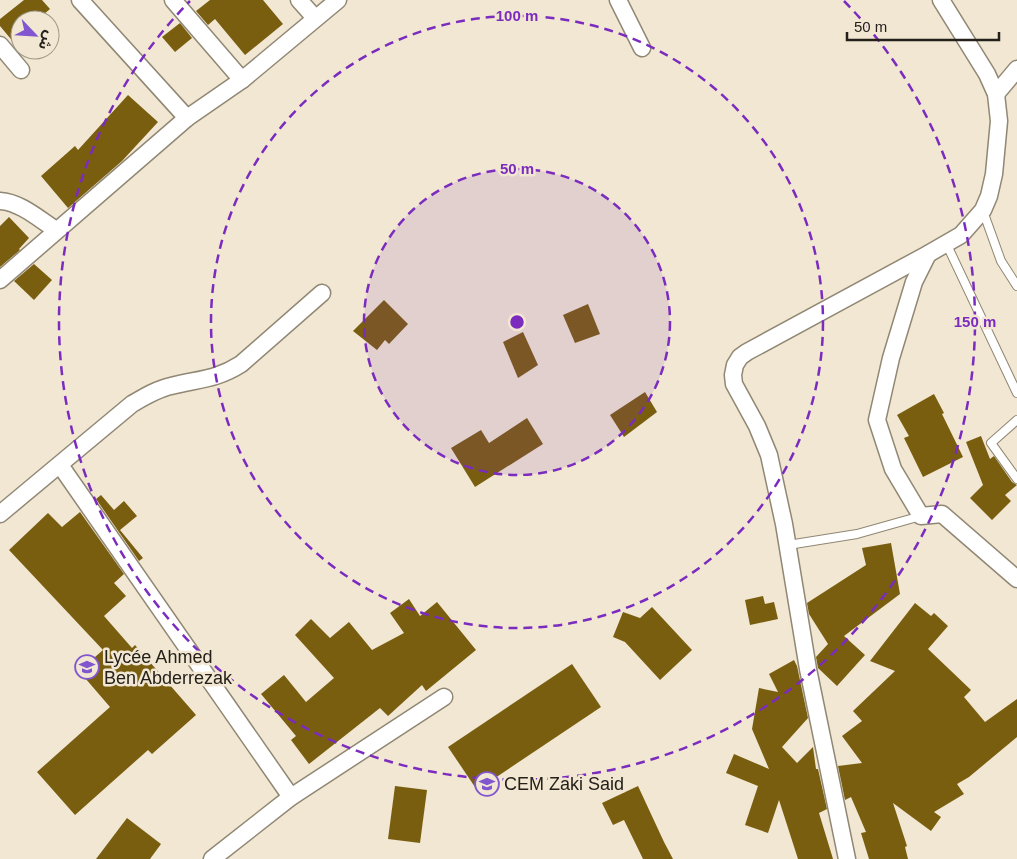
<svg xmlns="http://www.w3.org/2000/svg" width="1017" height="859" viewBox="0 0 1017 859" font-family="Helvetica,'Noto Sans Arabic',sans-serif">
<rect width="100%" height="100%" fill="#f1e7d2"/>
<g fill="#7a5e0f">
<path d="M24,0H42L50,9L37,20H20V50L0,26V19Z"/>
<path d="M210,0H263L283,24L245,55L215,19L208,25L196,11Z"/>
<path d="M180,23L192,38L175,52L162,37Z"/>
<path d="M128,95L158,122L122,161L68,208L41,176L75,146L78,150Z"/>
<path d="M9,217L29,238L19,249L20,250L0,267V226Z"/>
<path d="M34,264L52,280L34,300L14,281Z"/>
<path d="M384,300L408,324L389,344L385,340L377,350L353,331Z"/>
<path d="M588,304L600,334L575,343L563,315Z"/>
<path d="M523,332L538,365L518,378L503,342Z"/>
<path d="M645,392L657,412L624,437L610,415Z"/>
<path d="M934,394L944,413L942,414L963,457L923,477L904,438L909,436L897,415Z"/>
<path d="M527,418L543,444L475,487L451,448L481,430L489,443Z"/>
<path d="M981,436L990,459L994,456L1012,482L1017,485L1005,495L1011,501L992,520L970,498L983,485L966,442Z"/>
<path d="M101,495L114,510L124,501L137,516L120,530L143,558L139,561L96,499Z"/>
<path d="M80,512L124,574L114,583L126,596L104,616L132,648L135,645L196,715L152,754L148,750L75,815L37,772L110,707L79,671L103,650L9,550L48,513L62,527Z"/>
<path d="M891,543L900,594L844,636L865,655L837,686L818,668L816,657L828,644L809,614L807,603L866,565L862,548Z"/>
<path d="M763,596L765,604L774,602L778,619L750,625L745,600Z"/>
<path d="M409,599L420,616L437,602L476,650L426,691L422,685L388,716L380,708L309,764L291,740L296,736L261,694L284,675L306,702L334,678L295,635L311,619L330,638L349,622L372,650L404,633L390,613Z"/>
<path d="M915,603L931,616L934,613L948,626L928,649L971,690L964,697L985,722L1017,699V737L969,777L957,784L964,794L934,812L941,817L931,831L893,803L907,846L905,847L908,859H869L861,833L866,832L851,797L845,800L838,766L862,763L842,736L862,721L853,711L895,671L870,661Z"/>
<path d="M652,607L692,650L660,680L625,642L613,637L623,612L640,618Z"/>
<path d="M794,660L797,666L808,718L782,747L797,763L813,747L816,769H818L827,809L819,813L833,859H798L779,800L768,833L745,825L758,786L726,773L734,754L769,769L752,729L759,688L778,692L769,674Z"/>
<path d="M572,664L601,707L477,790L448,747Z"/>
<path d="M395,786L427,790L420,843L388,839Z"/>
<path d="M638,786L664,842L673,859H643L624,820L613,825L602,803Z"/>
<path d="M127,818L161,844L150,859H96Z"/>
</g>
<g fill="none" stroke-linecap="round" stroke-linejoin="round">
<g stroke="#908774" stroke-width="10">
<g id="service">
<path d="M983,211L1001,261L1017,286"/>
<path d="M946,243L1017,393"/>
<path d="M1017,420L991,443L1017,479"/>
<path d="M788,545L857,534L921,516"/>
</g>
</g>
<g stroke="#908774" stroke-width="19">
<g id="minor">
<path d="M80,0L187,118"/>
<path d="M173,0L242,80"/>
<path d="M299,0L315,18"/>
<path d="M618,0L642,48"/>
<path d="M0,45L21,70"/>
<path d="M996,94L1017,69"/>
<path d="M0,201C20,202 39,219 56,230"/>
<path d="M928,254L914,282L891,358L877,420L893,469L921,516L942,514L1017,579"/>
<path d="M0,280L187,118L242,80L338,0"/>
<path d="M60,465L291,797"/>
<path d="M0,514L132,404C144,397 157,389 171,386C198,379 216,380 241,364L322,293"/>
<path d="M212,859L291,797L444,697"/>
<path d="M847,859L808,669L784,524L769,455L757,426L734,384L733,375L735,365L740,357L747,352L928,254L961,235L983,210L989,196L994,174L999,121L996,94L987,74L941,0"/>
</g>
</g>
<use href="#service" stroke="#fff" stroke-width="8"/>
<use href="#minor" stroke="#fff" stroke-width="16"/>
</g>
<circle cx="517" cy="322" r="153" fill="#7b2cbf" fill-opacity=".12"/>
<g fill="none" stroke="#7b2cbf" stroke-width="2.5" stroke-dasharray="9 6">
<circle cx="517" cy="322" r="153"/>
<circle cx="517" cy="322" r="306"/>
<path d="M844 1A458 458 0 1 1 190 1"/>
</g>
<defs>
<g id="school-ring" transform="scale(1.25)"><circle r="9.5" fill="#f1e7d2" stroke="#8156cf" stroke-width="1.5"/><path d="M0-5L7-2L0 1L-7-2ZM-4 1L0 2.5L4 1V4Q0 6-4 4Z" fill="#8156cf"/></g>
</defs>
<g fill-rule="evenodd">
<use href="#school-ring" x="87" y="667"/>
<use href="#school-ring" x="487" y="784"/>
</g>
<g text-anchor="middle" stroke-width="5" stroke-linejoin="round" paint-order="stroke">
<g font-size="18" fill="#25211a" stroke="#f1e7d2" text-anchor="start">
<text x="104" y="663">Lycée Ahmed<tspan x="104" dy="21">Ben Abderrezak</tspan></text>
<text x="504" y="790">CEM Zaki Said</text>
</g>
</g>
<circle cx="517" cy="322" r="8" fill="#7b2cbf" stroke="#f1e7d2" stroke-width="2.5"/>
<g font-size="15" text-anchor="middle" font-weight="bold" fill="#7b2cbf" stroke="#f1e7d2" stroke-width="5" stroke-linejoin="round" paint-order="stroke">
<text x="517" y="21">100 m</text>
<text x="517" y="174">50 m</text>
<text x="975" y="327">150 m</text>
</g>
<g transform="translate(35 35) rotate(115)"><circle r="24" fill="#f1e7d2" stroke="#9f9888"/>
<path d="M0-4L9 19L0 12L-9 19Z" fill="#8156cf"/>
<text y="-8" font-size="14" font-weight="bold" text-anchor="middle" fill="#25211a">ش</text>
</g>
<path d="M847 32v8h152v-8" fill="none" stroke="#25211a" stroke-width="2.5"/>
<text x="854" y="32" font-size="15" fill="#25211a" stroke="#f1e7d2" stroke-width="4" paint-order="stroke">50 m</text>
</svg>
